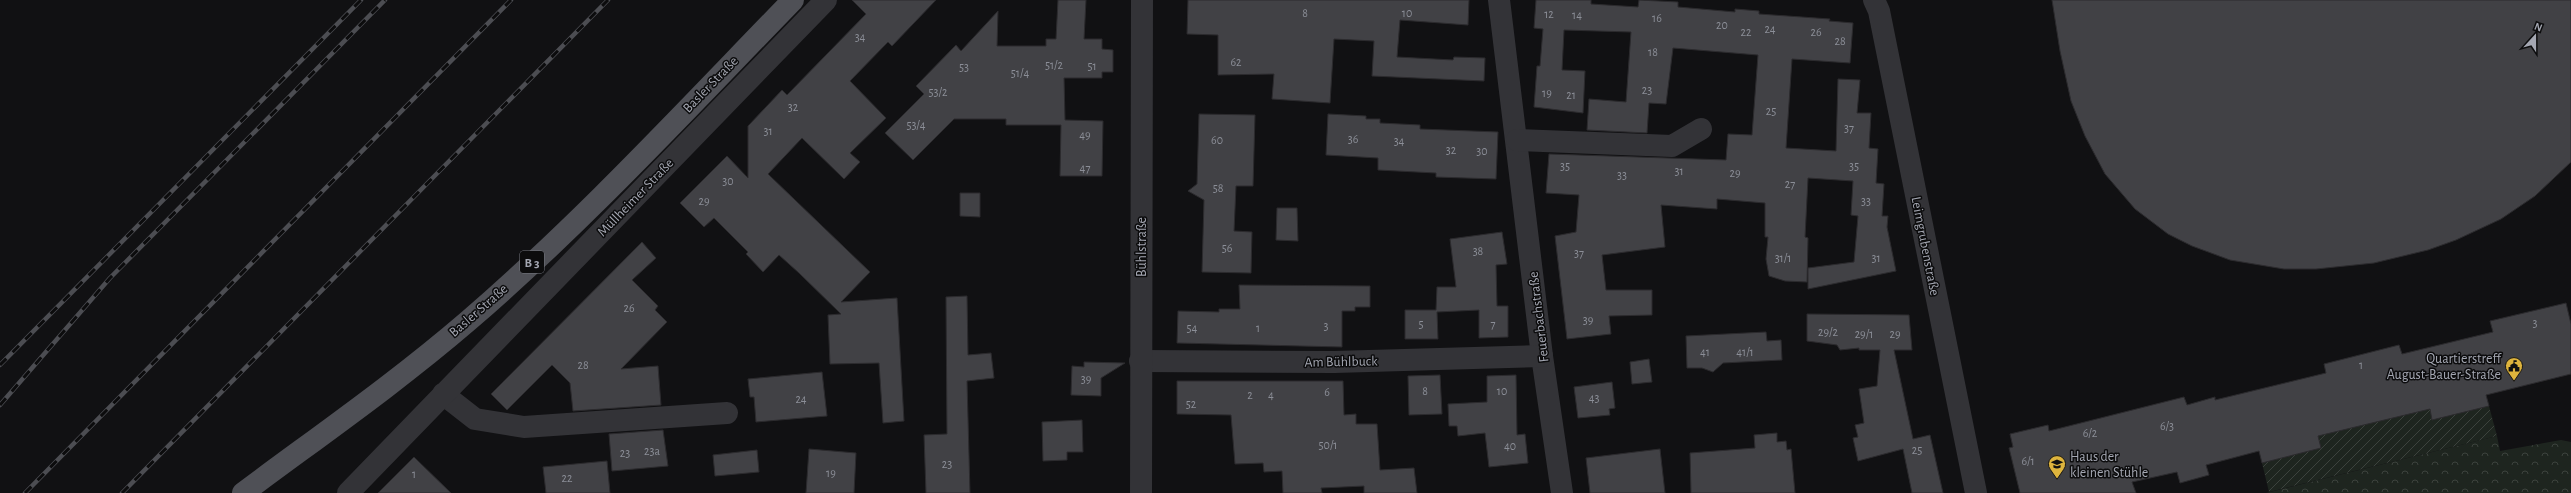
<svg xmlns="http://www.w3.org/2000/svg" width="2571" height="493" viewBox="0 0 2571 493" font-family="'Alegreya Sans',sans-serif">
<defs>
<pattern id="park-crowns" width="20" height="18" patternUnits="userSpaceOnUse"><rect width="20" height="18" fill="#1e251f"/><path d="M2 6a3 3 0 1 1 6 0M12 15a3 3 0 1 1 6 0" fill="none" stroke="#3c423d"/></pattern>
<pattern id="garden-furrows" width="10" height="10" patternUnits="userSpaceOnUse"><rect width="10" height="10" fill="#1e251f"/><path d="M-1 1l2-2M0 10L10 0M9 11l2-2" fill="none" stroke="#3c423d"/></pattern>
</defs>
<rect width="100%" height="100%" fill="#111113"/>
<path fill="url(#park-crowns)" d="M2497,436L2500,451L2561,440L2571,442V493H2266Z"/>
<path fill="url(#garden-furrows)" d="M2489,406L2497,436L2269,492L2262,463L2321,448L2318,436L2430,409L2433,420Z"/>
<g fill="#414145" stroke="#2c2b2e">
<path d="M852,0H936L892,46L888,42L850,81L886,118L850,153L860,162L844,179L802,138L768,174L870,272L841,302L897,298L904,421L883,423L879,363L830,364L828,315L841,314L799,273L779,255L763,272L746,254L748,252L714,218L704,227L680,203L727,156L748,178V126L782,90L787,95L866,14Z"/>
<path d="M1058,0H1086L1084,39H1102V49L1113,50V72H1102V78H1064L1065,120L1103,121L1102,176H1060L1061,125H1006V119H954L913,160L885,133L924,94L916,86L956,45L961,51L998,11L997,46H1046V39H1056Z"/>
<path d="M1188,0H1469L1468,25L1400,20L1397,57L1453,60L1454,57L1485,58L1484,81L1372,76L1374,41L1334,39L1330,103L1272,99L1274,74L1218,75V35L1187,34Z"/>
<path d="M1536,0H1591V4L1638,7L1639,0L1678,2V7L1735,12V9L1759,11V14L1830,19L1829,21L1853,23L1850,63L1792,59L1786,148L1836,151L1838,79L1860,80L1857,113H1871L1869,148L1878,149L1876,183L1884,184L1882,216H1888L1887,227L1896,271L1808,289V268L1854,262L1858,216L1851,215L1853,181L1808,178L1805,237L1808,238L1807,282L1785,281L1769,276L1766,259L1768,237H1765V203L1717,199V209L1661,205L1665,247L1602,255L1606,290H1652V315L1609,316L1611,334L1567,339L1555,236L1576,232L1579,195L1546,193L1549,154L1726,160L1728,134L1752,135L1758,55L1673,48L1666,104L1649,103L1647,133L1587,130L1589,99L1626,102L1631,32L1564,30L1562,70L1585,71L1583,113L1534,107L1537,66H1540L1543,29L1534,28Z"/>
<path d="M2052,0H2571V162L2535,196L2501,219L2456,240L2428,250L2374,263L2316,269H2284L2230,260L2192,246L2168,234L2135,209L2105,174L2085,136L2071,101L2060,51Z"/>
<path d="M1199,114L1255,115L1253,186H1236L1234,231L1252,232L1251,273L1202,272L1204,200L1188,191L1197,184Z"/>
<path d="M1328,114L1366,116V119H1380V123L1420,125V129L1498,132L1496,179L1436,177V173L1378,170V158L1326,155Z"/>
<path d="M960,193H980V217L960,216Z"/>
<path d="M1277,208H1297L1298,241L1276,240Z"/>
<path d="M1502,232L1507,264L1496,265L1497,306H1508V337L1479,338V310L1437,312L1438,339H1405V310H1436L1437,287H1456L1450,239Z"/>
<path d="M642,242L656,258L632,280L658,306L655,310L667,322L621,369L658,366L661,405L573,411L570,383L552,365L507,410L491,394Z"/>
<path d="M1239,285L1370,286V307H1355V311H1342V347L1177,343L1178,311L1219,312V309H1240Z"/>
<path d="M967,296L968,355L991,353L994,378L967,381L970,493H926L924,435L947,434L946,297Z"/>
<path d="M2566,303L2571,324V374L2486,395L2489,406L2432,420L2430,409L2318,436L2321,448L2262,463L2259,451L2206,465L2209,475L2180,483L2177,472L2132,482L2136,493H2020L2009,448L2013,447L2010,434L2048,425L2049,431L2184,397L2187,405L2215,397V400L2326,373L2324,364L2399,345L2402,354L2493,332L2490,321Z"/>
<path d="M1807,314L1909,315L1912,350H1894L1913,439L1930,435L1943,493H1912L1903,449L1858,461L1853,438L1858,437L1855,425L1864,423L1859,389L1877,386L1880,350H1859V348L1840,350L1837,345L1807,341Z"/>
<path d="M1766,332L1767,341L1781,340L1782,360L1723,363L1713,372L1702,368H1687L1686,336Z"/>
<path d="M1649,359L1652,382L1632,384L1630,362Z"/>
<path d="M1084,362L1125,363L1101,378V396L1071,395L1072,366L1084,367Z"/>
<path d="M822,372L827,416L756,422L754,397H750L748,379Z"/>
<path d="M1440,375L1442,414L1409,415L1408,376Z"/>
<path d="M1516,375L1517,435L1525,434L1528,463L1489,467L1485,433L1458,436L1457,426H1449L1448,404L1487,402V376Z"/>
<path d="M1177,381H1343L1344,415L1356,414V424H1377L1380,470L1414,468L1417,493H1364V486L1321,488L1322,493H1283L1282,471L1264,472L1263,463L1235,464L1231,415L1177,414Z"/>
<path d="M1612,382L1615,408L1609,409L1610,415L1578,418L1574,387Z"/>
<path d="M1082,420L1083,452H1067V460L1043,461L1042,422Z"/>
<path d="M663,430L668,466L612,471L609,434Z"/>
<path d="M1777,433V442L1786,441L1787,450L1791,449L1795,493H1691L1690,453L1755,448L1754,435Z"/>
<path d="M809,449L856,453L854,493H806Z"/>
<path d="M1660,449L1665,493H1590L1586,458Z"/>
<path d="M757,450L759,472L715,476L713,455Z"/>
<path d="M414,457L451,493H378Z"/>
<path d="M607,461L610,493H546L543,467Z"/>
</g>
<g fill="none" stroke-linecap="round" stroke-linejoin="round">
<g stroke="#333337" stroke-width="22">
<path d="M1499,0L1542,356L1562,493"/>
<path d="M1874,0L1879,11L1976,493"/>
<path d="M1517,140L1672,146L1701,129"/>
<path d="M1140,361L1334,362L1542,356"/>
<path d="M443,394L475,419L524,427L727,413"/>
<path d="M348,493L826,0"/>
<path d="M1141,493L1142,0"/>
</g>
<path stroke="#4f5056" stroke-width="22" d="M243,493C318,437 396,383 468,321C583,222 687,109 793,0"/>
<g stroke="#4c4d52" stroke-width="4.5">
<g id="rail">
<path d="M0,365L361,0"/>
<path d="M0,405L110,278L385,0"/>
<path d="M25,493L511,0"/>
<path d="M122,493L608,0"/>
</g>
</g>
<use href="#rail" stroke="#0c0c0d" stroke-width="3" stroke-dasharray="9" stroke-linecap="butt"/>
</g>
<defs>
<g id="civic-pin" transform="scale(0.9)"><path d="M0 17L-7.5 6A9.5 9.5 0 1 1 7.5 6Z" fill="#deb43d" stroke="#0c0c0d"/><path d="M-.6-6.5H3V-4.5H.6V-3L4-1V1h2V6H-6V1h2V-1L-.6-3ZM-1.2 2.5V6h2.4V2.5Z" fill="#111"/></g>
<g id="school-pin" transform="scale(0.9)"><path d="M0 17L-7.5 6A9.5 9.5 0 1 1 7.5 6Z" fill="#deb43d" stroke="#0c0c0d"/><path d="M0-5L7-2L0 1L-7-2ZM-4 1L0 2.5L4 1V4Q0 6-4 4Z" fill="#111"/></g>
</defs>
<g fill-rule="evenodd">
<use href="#civic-pin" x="2514" y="366"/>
<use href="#school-pin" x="2057" y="464"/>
</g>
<g text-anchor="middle" stroke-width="3" stroke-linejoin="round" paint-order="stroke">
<g font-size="12" fill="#8b8e97">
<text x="1305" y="17">8</text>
<text x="1407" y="17">10</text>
<text x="1549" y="18">12</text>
<text x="1577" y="19">14</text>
<text x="1657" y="22">16</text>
<text x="1722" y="29">20</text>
<text x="1770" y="33">24</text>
<text x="1746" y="36">22</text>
<text x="1816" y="36">26</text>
<text x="860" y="41">34</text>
<text x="1840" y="45">28</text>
<text x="1653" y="56">18</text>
<text x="1236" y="66">62</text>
<text x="1054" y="69">51/2</text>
<text x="1092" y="70">51</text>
<text x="964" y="71">53</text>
<text x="1020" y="77">51/4</text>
<text x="1647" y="94">23</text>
<text x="938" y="96">53/2</text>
<text x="1547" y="97">19</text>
<text x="1571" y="99">21</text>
<text x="793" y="111">32</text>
<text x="1771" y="115">25</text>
<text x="916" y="129">53/4</text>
<text x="1849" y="132">37</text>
<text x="768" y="135">31</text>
<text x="1085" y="139">49</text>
<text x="1353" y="143">36</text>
<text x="1217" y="144">60</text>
<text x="1399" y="145">34</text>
<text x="1451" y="154">32</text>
<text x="1482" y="155">30</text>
<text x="1565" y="170">35</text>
<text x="1854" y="170">35</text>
<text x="1085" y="172">47</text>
<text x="1679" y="175">31</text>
<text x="1735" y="177">29</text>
<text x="1622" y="179">33</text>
<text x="728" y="185">30</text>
<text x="1790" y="188">27</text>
<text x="1218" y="192">58</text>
<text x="704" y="205">29</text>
<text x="1866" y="205">33</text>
<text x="1227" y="252">56</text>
<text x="1478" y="255">38</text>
<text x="1579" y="257">37</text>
<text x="1783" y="262">31/1</text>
<text x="1876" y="262">31</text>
<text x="629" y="312">26</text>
<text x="1588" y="324">39</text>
<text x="2535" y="327">3</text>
<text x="1421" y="328">5</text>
<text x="1493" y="328">7</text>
<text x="1326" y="330">3</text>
<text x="1192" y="332">54</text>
<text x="1258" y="332">1</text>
<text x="1828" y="336">29/2</text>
<text x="1864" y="338">29/1</text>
<text x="1895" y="338">29</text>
<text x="1705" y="356">41</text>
<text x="1745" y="356">41/1</text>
<text x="583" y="369">28</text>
<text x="2361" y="369">1</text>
<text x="1086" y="383">39</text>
<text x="1425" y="395">8</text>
<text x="1502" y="395">10</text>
<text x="1327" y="396">6</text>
<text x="1250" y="399">2</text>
<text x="1271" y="399">4</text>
<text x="1594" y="402">43</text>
<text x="801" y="403">24</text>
<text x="1191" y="408">52</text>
<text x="2167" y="430">6/3</text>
<text x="2090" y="437">6/2</text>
<text x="1328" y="449">50/1</text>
<text x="1510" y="450">40</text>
<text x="1917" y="454">25</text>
<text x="652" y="455">23a</text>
<text x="625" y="457">23</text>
<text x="2028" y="465">6/1</text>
<text x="947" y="468">23</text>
<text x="831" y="477">19</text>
<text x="414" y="478">1</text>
<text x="567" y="482">22</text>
</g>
<rect fill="#0c0c0d" stroke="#767880" stroke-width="1" x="520" y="251" width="24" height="22" rx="3"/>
<g font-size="13" font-weight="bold" fill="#a4a7b2">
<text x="532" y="267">B 3</text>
</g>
<g font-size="14" fill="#a4a7b2" stroke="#0c0c0d">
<text transform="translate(710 84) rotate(-46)" y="5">Basler Straße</text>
<text transform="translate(635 197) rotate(-46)" y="5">Müllheimer Straße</text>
<text transform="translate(1926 246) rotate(79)" y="5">Leimgrubenstraße</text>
<text transform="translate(1141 247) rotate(-90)" y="5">Bühlstraße</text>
<text transform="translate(478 310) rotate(-41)" y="5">Basler Straße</text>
<text transform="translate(1538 317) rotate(-97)" y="5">Feuerbachstraße</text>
<text transform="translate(1341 361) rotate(-1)" y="5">Am Bühlbuck</text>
</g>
<g font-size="14" fill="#a4a7b2" stroke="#0c0c0d" text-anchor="end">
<text x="2501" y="363">Quartierstreff<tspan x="2501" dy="16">August-Bauer-Straße</tspan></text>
<text x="2070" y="461" text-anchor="start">Haus der<tspan x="2070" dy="16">kleinen Stühle</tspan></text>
</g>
</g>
<g transform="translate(2535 36) rotate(21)" stroke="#0c0c0d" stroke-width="3" paint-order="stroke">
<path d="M0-3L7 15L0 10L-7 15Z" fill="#a4a7b2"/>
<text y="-6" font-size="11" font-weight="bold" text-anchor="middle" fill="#a4a7b2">N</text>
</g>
</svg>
